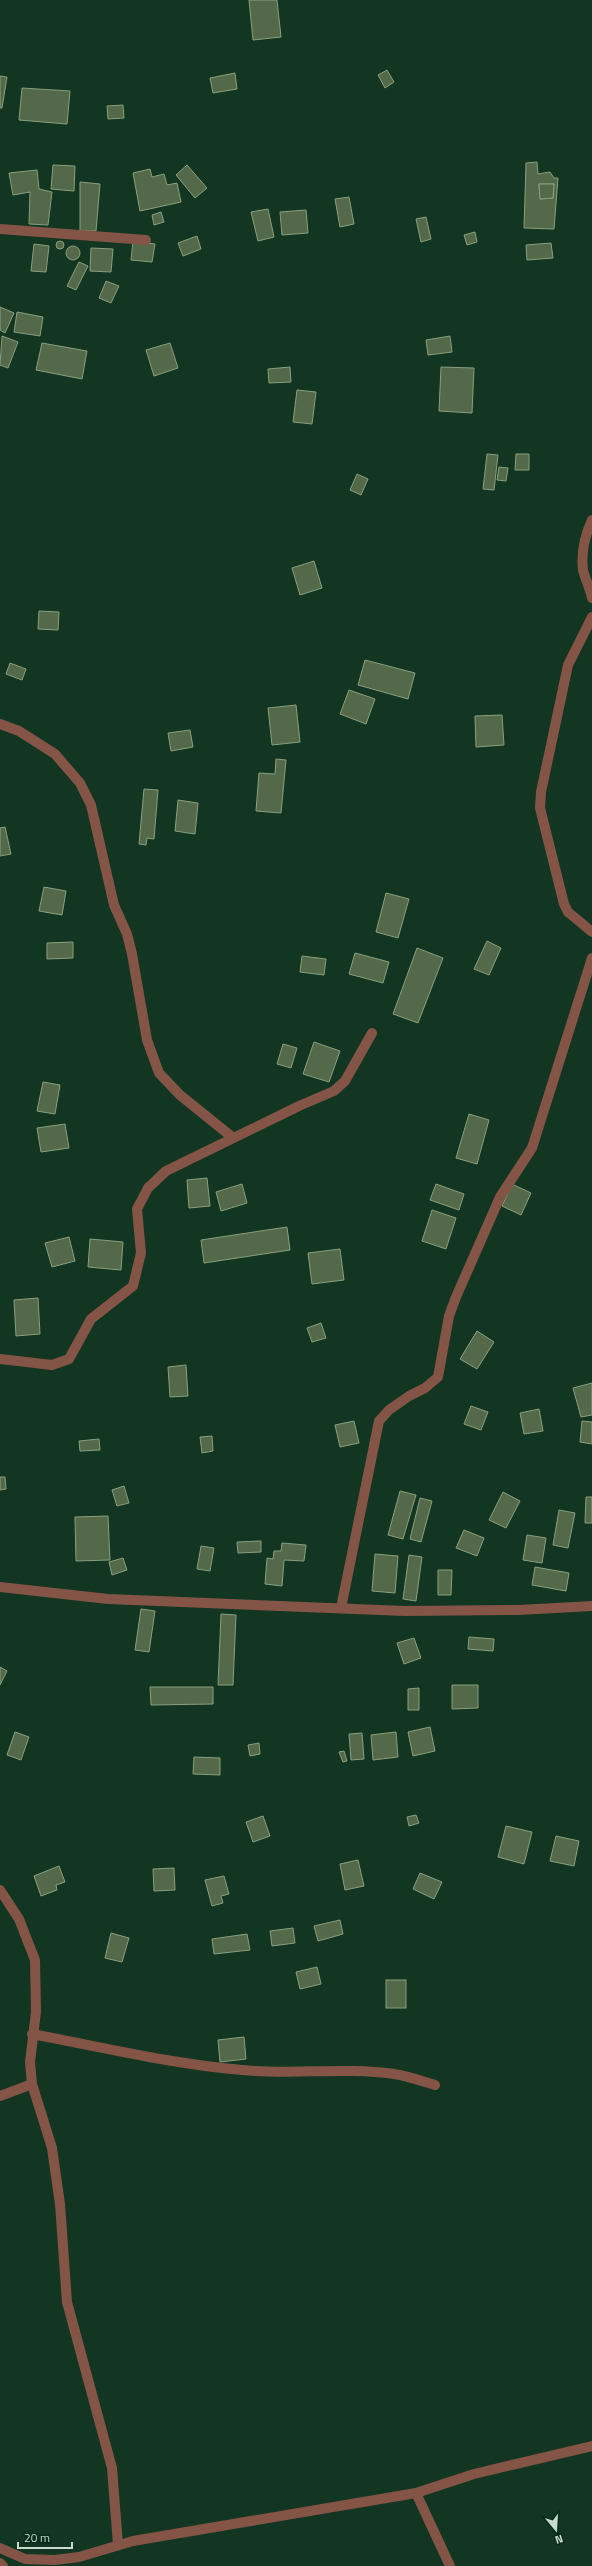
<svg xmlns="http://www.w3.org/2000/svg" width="592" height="2566" viewBox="0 0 592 2566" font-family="'Titillium Web',sans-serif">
<rect width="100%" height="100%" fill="#133622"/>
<g fill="#546949" stroke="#89a07e" fill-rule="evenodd">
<path d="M249,0H277L281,37L253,40Z"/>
<path d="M387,70L394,82L385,88L378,75Z"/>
<path d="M235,73L237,89L213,93L210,78Z"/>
<path d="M0,76L7,77L2,108H0Z"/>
<path d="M22,88L70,91L67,124L19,120Z"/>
<path d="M123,105L124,118L108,119L107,106Z"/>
<path d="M537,162L538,174L550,172L554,178H558L554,229L524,228L526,163ZM539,184H554L553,198L540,199Z"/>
<path d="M53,165L75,166L74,191L51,189Z"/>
<path d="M187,165L207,188L195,198L176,175Z"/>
<path d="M150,169L152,177L164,174L167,185L177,183L181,202L140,211L133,173Z"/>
<path d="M37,170L39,189L52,192L48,225L29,224L30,192L13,195L9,173Z"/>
<path d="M80,182L100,184L96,231H80Z"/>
<path d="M539,184H554L553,198L540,199Z"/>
<path d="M349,197L354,224L340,227L335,199Z"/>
<path d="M268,209L274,237L258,241L251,212Z"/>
<path d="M306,210L308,233L282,235L280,212Z"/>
<path d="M161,212L164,222L154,225L152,215Z"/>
<path d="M426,217L431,239L421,242L416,219Z"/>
<path d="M475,232L477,242L467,245L464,235Z"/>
<path d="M197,236L201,249L183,256L178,243Z"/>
<circle cx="60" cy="245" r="4"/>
<path d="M133,241L155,244L152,262L131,260Z"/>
<path d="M551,243L553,258L527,260L526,245Z"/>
<path d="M34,244L49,246L46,272L31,271Z"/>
<circle cx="73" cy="253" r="7"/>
<path d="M91,248L113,249L111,272L90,271Z"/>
<path d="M79,262L88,266L76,290L67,286Z"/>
<path d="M106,281L119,286L111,303L99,298Z"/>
<path d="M0,307L14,313L5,333L0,330Z"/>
<path d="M17,312L43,317L40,336L14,332Z"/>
<path d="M2,336L18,342L8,368L0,365Z"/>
<path d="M450,336L452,352L428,355L426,340Z"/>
<path d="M42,343L87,351L82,379L36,370Z"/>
<path d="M170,343L178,368L154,376L146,350Z"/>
<path d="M290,367L291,382L269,383L268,369Z"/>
<path d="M441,367L474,368L472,413L439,411Z"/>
<path d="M297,390L316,392L312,424L293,422Z"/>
<path d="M487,454L498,455L494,490L483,489Z"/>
<path d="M516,454H529V470H515Z"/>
<path d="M499,467L508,468L506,481L497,480Z"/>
<path d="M357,474L368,479L361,495L350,490Z"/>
<path d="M314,561L322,588L300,595L292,568Z"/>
<path d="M39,611L59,612L58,630L38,629Z"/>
<path d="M365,660L415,673L408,699L358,685Z"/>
<path d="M10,663L26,669L22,680L6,674Z"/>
<path d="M349,690L375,699L366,724L340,714Z"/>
<path d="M296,705L300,742L272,745L268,708Z"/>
<path d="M502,715L504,745L476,747L475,716Z"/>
<path d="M190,730L193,747L171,751L168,733Z"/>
<path d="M276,759L286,760L281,813L256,811L259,773L275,774Z"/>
<path d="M144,789L158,790L154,839L147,838L146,845L139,844Z"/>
<path d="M178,800L198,803L195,834L175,831Z"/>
<path d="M5,827L11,854L0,856V828Z"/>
<path d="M44,887L66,891L62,915L39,911Z"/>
<path d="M386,893L409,899L398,938L376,932Z"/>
<path d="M487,941L501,948L489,975L474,969Z"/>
<path d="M73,942V958L47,959V943Z"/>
<path d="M417,948L443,958L418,1023L393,1014Z"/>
<path d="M355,953L389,962L383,983L349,974Z"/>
<path d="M302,956L326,959L324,975L300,972Z"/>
<path d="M314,1042L340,1051L329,1082L303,1074Z"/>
<path d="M283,1044L297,1048L291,1068L277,1064Z"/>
<path d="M43,1082L60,1085L55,1114L37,1111Z"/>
<path d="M469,1114L489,1120L477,1164L456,1158Z"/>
<path d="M65,1124L69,1148L41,1152L37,1128Z"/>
<path d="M207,1178L210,1206L189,1208L187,1180Z"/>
<path d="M242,1184L247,1203L221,1211L216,1192Z"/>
<path d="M436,1184L464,1194L459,1210L430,1200Z"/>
<path d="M512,1184L531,1193L521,1215L502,1206Z"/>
<path d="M432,1210L456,1218L446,1249L422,1241Z"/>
<path d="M287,1227L290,1250L204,1263L201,1240Z"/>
<path d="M69,1237L75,1261L52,1267L45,1243Z"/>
<path d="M90,1239L123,1242L121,1270L88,1267Z"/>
<path d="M340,1249L344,1280L312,1284L308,1253Z"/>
<path d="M38,1298L40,1334L16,1336L14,1300Z"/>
<path d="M321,1323L326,1338L312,1342L307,1328Z"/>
<path d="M477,1331L494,1342L477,1369L460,1359Z"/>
<path d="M186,1365L188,1396L170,1397L168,1367Z"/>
<path d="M592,1383V1415L581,1417L573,1388Z"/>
<path d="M471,1406L488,1412L481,1430L464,1424Z"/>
<path d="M539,1409L543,1431L524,1434L520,1413Z"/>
<path d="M354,1421L359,1443L340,1447L335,1425Z"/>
<path d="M582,1421L592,1422V1444L580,1442Z"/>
<path d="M212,1436L213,1451L202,1453L200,1437Z"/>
<path d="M99,1439L100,1450L80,1451L79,1441Z"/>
<path d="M0,1477H5L6,1489L0,1490Z"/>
<path d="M124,1486L129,1503L117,1506L112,1490Z"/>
<path d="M400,1491L416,1495L403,1539L388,1535Z"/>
<path d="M503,1492L520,1501L506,1528L489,1520Z"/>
<path d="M586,1497H592V1523H585Z"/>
<path d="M420,1498L432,1501L421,1542L410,1539Z"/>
<path d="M559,1510L575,1513L568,1548L553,1545Z"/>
<path d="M108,1516L110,1560L76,1561L75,1517Z"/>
<path d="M464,1530L484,1538L477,1556L456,1548Z"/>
<path d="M527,1535L546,1538L542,1563L523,1560Z"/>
<path d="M261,1541V1552L238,1553L237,1542Z"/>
<path d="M282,1543L306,1545L304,1561L284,1560L282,1586L265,1584L267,1558L273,1559L274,1551H281Z"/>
<path d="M201,1546L214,1548L210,1571L197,1569Z"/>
<path d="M375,1554L398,1556L395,1593L372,1591Z"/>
<path d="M409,1555L422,1557L416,1601L403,1599Z"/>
<path d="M123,1558L127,1570L112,1575L109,1562Z"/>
<path d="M535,1567L569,1573L566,1591L532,1585Z"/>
<path d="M438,1570H452L451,1595H438Z"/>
<path d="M141,1609L155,1611L149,1652L135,1650Z"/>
<path d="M221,1614L236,1615L233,1685H218Z"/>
<path d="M469,1637L494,1639L493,1651L468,1649Z"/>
<path d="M414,1638L421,1658L404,1664L397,1643Z"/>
<path d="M0,1667L7,1671L0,1685Z"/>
<path d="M452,1685H478V1708L452,1709Z"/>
<path d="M150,1687H213V1704L151,1705Z"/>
<path d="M419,1688V1710H408V1689Z"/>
<path d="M430,1727L435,1751L413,1756L408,1732Z"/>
<path d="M15,1732L29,1737L21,1760L7,1755Z"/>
<path d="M396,1732L398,1757L373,1760L371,1735Z"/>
<path d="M362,1733L364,1759L351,1760L349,1734Z"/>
<path d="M259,1743L260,1754L250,1756L248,1745Z"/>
<path d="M344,1751L347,1761L343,1762L339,1752Z"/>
<path d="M194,1757L220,1758V1775L193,1774Z"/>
<path d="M416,1815L419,1823L409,1826L407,1817Z"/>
<path d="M263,1816L270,1836L253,1842L246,1822Z"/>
<path d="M506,1826L532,1832L524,1864L498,1857Z"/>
<path d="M556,1836L579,1841L574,1866L550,1861Z"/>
<path d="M358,1860L364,1886L345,1890L340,1864Z"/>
<path d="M59,1866L65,1882L56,1885L57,1890L41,1896L34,1876Z"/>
<path d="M174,1868L175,1890L154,1891L153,1869Z"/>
<path d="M420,1873L442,1882L434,1899L413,1889Z"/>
<path d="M224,1876L229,1894L221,1896L223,1903L212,1906L205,1880Z"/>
<path d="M340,1920L343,1934L318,1941L314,1926Z"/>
<path d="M293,1928L295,1943L272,1946L270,1931Z"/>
<path d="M111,1933L129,1938L122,1962L105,1958Z"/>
<path d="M247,1934L250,1950L214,1954L212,1939Z"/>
<path d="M317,1967L321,1984L300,1989L296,1972Z"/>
<rect x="386" y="1980" width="20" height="28"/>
<path d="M244,2037L246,2059L220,2062L218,2040Z"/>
</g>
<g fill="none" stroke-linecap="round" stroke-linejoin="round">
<g stroke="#845447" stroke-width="10">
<path d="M0,229L146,240"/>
<path d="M592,520C585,535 581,553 583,570C585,579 590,588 592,598"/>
<path d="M592,617L568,665L541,792L540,808L564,904L568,912L592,932"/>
<path d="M0,724L19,731L55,754L80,783L91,805L114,905L127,934L132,954L147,1040L159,1073L180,1095L232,1137"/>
<path d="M0,1359L52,1365L69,1359L91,1319L133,1286L141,1253L137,1209L148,1188L166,1171L299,1106L334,1091L345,1081L372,1033"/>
<path d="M0,1587L108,1599L405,1611L519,1610L592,1606"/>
<path d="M341,1608L379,1421L389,1410L409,1396L425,1388L438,1377L449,1316L456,1297L500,1197L532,1148L592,958"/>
<path d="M0,1890L19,1919L35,1960L36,2012L30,2062L32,2084L52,2148L60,2204L67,2302L112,2468L118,2545"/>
<path d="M32,2034C102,2047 171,2064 242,2070C292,2075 344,2067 394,2074C408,2076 422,2081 435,2085"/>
<path d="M0,2096L32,2084"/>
<path d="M416,2493L450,2566"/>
<path d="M0,2548L25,2559L55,2560L79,2557L133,2541L416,2493L474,2474L592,2446"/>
<path d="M0,2563L3,2566"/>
</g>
</g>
<g transform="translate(556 2530) rotate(162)" stroke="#072c18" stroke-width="3" paint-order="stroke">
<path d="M0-3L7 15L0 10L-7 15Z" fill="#c8dbce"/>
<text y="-6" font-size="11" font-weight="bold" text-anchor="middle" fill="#c8dbce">N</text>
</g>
<path d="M18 2542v6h54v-6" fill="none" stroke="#c8dbce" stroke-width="2"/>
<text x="24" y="2542" font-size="12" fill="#c8dbce" stroke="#072c18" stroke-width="3" paint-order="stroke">20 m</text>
</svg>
